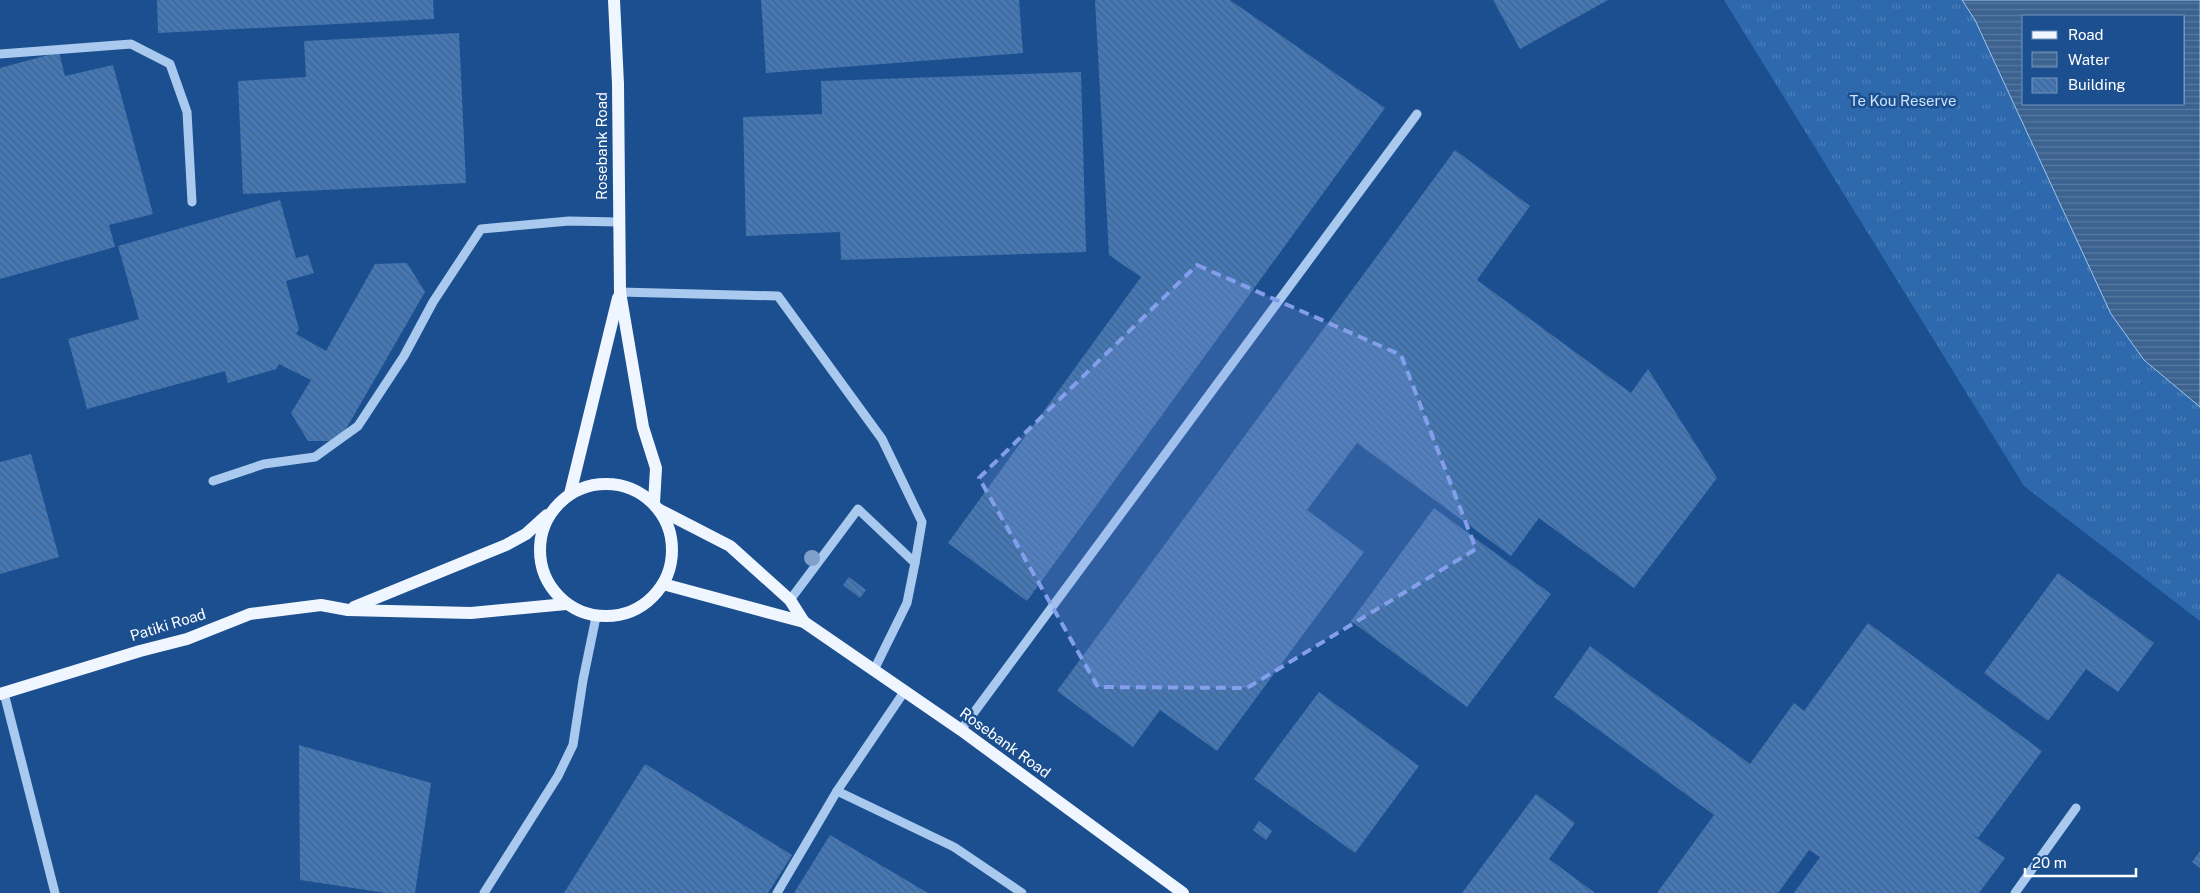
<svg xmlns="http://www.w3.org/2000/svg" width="2200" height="893" viewBox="0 0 2200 893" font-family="'Public Sans',sans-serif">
<defs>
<pattern id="grass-tufts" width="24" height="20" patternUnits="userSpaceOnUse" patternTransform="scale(1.25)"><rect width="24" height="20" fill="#2e69ad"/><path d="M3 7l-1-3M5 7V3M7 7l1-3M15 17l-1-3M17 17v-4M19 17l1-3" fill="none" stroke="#4d80b9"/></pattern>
<pattern id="water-rules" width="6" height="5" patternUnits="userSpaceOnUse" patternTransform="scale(1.25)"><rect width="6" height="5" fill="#3c6290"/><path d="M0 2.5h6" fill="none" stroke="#597aa1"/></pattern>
<pattern id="building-back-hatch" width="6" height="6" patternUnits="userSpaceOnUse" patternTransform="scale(1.25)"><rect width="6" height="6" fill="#4478b7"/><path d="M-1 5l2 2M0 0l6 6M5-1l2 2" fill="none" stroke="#486282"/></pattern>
</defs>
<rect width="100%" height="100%" fill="#1b4f8f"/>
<path fill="url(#grass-tufts)" d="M1724,0H1962L1975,20L2144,360L2200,407V621L2024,486Z"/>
<path fill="url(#water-rules)" stroke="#9cc4f0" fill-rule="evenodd" d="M1962,0H2200V407L2144,360L2111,314L1975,20ZM2024,16H2184V104H2024Z"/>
<g fill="url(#building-back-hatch)">
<path d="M157,0H433L434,19L158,33Z"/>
<path d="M761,0H1019L1023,53L766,73Z"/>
<path d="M1095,0H1230L1385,108L1027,601L948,543L1141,277L1109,255Z"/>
<path d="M1493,0H1608L1520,49Z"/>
<path d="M459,33L466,183L243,194L238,81L306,77L304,41Z"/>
<path d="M59,52L65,76L113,65L153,214L109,225L115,247L0,279V68Z"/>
<path d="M1081,72L1086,252L841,260L840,232L746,236L743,117L822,114L821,81Z"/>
<path d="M1455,150L1530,206L1477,280L1631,393L1648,369L1717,478L1634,588L1539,518L1511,556L1357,443L1307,510L1364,552L1217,751L1160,710L1133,747L1057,691Z"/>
<path d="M280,200L296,258L308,255L314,273L286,281L299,329L296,334L326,351L375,264L407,263L425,292L339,441H308L291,413L311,380L279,364L276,369L228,383L225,371L87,409L68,339L139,319L118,246Z"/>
<path d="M31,454L59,557L0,574V462Z"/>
<path d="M1434,508L1551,594L1467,707L1351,621Z"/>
<path d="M2058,573L2154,643L2118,692L2086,669L2048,721L1984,673Z"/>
<path d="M849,577L866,590L860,598L843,585Z"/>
<path d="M1868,623L2042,751L1978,838L1968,832L2005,858L1979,893H1794L1820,857L1809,850L1778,893H1657L1714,815L1554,697L1590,646L1750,764L1794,703L1804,711Z"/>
<path d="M1319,692L1419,766L1355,853L1254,779Z"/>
<path d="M299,745L431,783L415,893H386L300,880Z"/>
<path d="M645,764L792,855L768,893H564Z"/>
<path d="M1536,794L1575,823L1549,859L1595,893H1462Z"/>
<path d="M1259,821L1272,831L1266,840L1253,830Z"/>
<path d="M830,835L928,893H794Z"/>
<path d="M2200,851V868L2192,862Z"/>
</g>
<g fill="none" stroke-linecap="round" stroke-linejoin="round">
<g stroke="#a9c9ee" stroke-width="9">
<path d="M0,54L131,44L170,64L187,112L192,202"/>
<path d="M620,292L778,296L882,439L922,522L915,563"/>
<path d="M213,481L264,464L315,457L358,426L404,356L433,302L481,229L569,221L619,222"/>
<path d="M790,600L858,509L915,563L907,603L874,670"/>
<path d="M4,693L55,893"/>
<path d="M961,730L1417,114"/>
<path d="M837,791L954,847L1022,893"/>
<path d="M484,893L558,776L573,745L583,680L596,617"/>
<path d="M777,893L837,791L904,692"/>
<path d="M2015,893L2076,808"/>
</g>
<g stroke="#f0f6ff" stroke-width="12">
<path d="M614,0L618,84L620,292L643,427L656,468L654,503"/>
<circle cx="606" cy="550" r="66"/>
<path d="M570,494L618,298"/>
<path d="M658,509L730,546L790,600L804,622"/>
<path d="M663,584L804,622L961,730L1183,893"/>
<path d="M354,607L506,545L526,534L547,515"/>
<path d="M0,694L140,651L187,639L250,614L321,605L348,610L471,613L566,604"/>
</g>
</g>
<circle fill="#7ea0ca" cx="812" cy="558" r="8"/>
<path fill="#839eea" fill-opacity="0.2" stroke="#839eea" stroke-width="4" stroke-dasharray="10 6" stroke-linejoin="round" d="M1197,265L1401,355L1476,549L1247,688L1098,687L979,478Z"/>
<g text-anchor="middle" stroke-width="5" stroke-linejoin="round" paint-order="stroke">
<g font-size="15" fill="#cfe3fa" stroke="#1b4f8f">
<text x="1903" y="106">Te Kou Reserve</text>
</g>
<g font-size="15" fill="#fff" stroke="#1b4f8f">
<text transform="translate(602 146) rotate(-90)" y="5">Rosebank Road</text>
<text transform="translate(168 625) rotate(-17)" y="5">Patiki Road</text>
<text transform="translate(1005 743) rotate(36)" y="5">Rosebank Road</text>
</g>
</g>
<rect x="2022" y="15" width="162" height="90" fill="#1b4f8f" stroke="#7695bc"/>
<rect x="2032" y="31" width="25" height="8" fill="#f0f6ff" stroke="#7695bc"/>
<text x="2068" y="40" font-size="15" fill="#ffffff">Road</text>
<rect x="2032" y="52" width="25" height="15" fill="url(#water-rules)" stroke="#7695bc"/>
<text x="2068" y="65" font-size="15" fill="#ffffff">Water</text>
<rect x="2032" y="78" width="25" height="15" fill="url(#building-back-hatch)" stroke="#7695bc"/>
<text x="2068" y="90" font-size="15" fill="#ffffff">Building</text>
<path d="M2025 868v8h111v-8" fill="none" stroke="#ffffff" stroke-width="2.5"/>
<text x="2032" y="868" font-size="15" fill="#ffffff" stroke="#1b4f8f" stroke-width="4" paint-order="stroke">20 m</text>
</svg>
